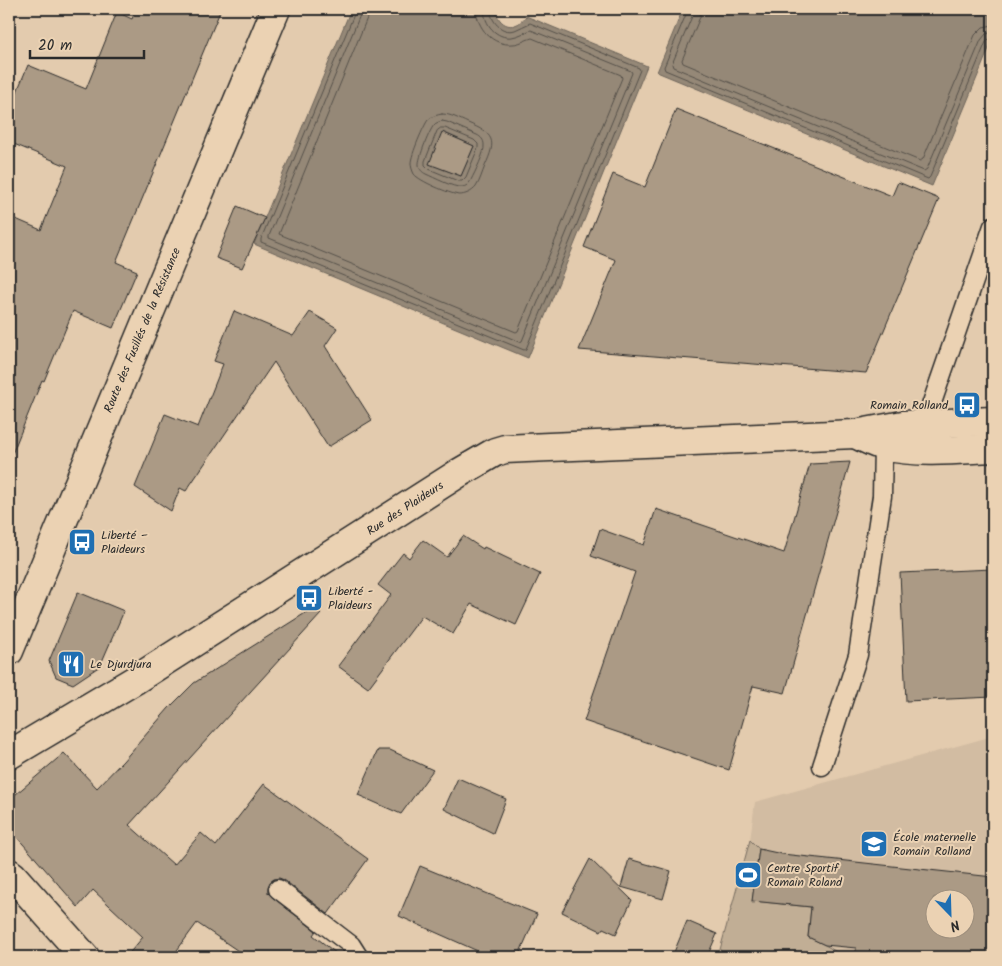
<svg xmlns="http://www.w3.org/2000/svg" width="1002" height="966" viewBox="0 0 1002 966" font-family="Kalam,sans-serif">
<rect width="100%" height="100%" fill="#e3cbae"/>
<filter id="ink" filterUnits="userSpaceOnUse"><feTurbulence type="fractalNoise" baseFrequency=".02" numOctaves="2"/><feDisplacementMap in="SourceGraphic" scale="10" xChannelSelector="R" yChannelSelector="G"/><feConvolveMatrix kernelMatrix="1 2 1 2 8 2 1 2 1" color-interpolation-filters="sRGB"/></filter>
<g filter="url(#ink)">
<path fill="#d2bca2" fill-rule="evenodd" d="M993,736V957H845L825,945L808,937L754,903H752L759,849L750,840L755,802ZM934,898H964V928H934Z"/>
<path fill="#c1ae95" stroke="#766c60" d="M750,840L759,849L752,903H754V901L811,907L808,937L825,945L845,957H718Z"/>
<g fill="#958877" stroke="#6b6359" fill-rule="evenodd">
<path d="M351,9H495C499,27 515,32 526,16L647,66L528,358L254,244ZM443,132L474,146L461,176L430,164Z"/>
<path d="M683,9H993V39L932,186L657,72Z"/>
</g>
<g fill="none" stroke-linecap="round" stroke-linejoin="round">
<g stroke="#555049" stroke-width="1">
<path d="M355,9V12L261,239V242L524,350L526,349L640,70L639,68L530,23C525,25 520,28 515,30C501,34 491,21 490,9"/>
<path d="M361,9L360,15L269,236V238L520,342L522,341L632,73L631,71L531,30C525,32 519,36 512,37C496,39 484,24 484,9"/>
<path d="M369,9L367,18L279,234L516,332L518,331L622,78L621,75L532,38C525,40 519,44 513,44C492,46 477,28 476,9"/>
<path d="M687,9V12L664,67L665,70L928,179L930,177L986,42L989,39H993"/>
<path d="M693,9V14L672,64L673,67L924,171L927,169L981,40L986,34L993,32"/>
<path d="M701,9L700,17L682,60L683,63L920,161L923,159L975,35L983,27L993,25"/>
<path d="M442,114C451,114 459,119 468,123C494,134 497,140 485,166C482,173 480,181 476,187C472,192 465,195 459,195C450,194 419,181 414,174C412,170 411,166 411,163C411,155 424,125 428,120C432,116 437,115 442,114Z"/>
<path d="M442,121L447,122L477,135C481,137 484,140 484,145C485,153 475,172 471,180C469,184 466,187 461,187C454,188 433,177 426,174C422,172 420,170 419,165C418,159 430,128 435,124C438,122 439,122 442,121Z"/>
<path d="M441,128H445L474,140L478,144V148L466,177L462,181H458L429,169L425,165V161L437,131Z"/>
</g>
</g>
<g fill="#ab9a85" stroke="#2b2b2b" fill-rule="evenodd">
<path d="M136,9H221L116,262L137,271L113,328L73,311L44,381L42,380L10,459L9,458V216L41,230L67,166L9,142V111L28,65L86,89L117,12L132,19Z"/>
<path d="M676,109L892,196L898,182L939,199L866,373L579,350L616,260L584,247L613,174L645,187Z"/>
<path d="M442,132L474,146L461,176L429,164Z"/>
<path d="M237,206L265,218L242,268L216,258Z"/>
<path d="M234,311L293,336L310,312L337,328L325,346L372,420L328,447L274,362L186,491L180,488L171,511L135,487L165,414L198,427L223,364L214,361Z"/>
<path d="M850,462L785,693L753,686L729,770L584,721L635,572L591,556L600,529L644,545L656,509L784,553L810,464Z"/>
<path d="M463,536L483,549L484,547L540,574L516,625L471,604L453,634L422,616L368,688L338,666L391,595L378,585L403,553L409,558L423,540L447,557Z"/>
<path d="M993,569V697L906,701L900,573Z"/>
<path d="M78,592L124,611L100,666L73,684L56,677L49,661Z"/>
<path d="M315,607L321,614L129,825L174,865L201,833L216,846L264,784L368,859L328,914L284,880L279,878L274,879L270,882L268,887V893L272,897L316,931L313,935L341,957H247L197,923L172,957H126L143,937L93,890L78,907L9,828V800L64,753L97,788L123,761L169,708L194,683Z"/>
<path d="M378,750H390L433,770L401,814L358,795Z"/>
<path d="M458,778L506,799L493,833L444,809Z"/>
<path d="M759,849L782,854L993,877V957H937L856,952V948L825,945L808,937L811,907L752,901ZM934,898H964V928H934Z"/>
<path d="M590,859L632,900L616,934L603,928L601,931L562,912Z"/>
<path d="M629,859L671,871L663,899L621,887Z"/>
<path d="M420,866L537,914L518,957H491L399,916Z"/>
<path d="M687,921L717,934L707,957H672Z"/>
</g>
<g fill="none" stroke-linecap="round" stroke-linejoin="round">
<g stroke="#2b2b2b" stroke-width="21">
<g id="service">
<path d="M925,423L993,226"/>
<path d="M822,766L858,655L882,496L883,446"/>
<path d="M278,889L351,945L358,956V957"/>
</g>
</g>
<g stroke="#2b2b2b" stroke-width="31">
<g id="minor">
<path d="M855,434C865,438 874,444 884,446C919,454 957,450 993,448"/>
<path d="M9,755L135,680L459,473L495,452L505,449L526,448L855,434L903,425L993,421"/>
<path d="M9,873L13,876L85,957"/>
</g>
</g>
<g stroke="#2b2b2b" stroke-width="31">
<path id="secondary" d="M9,651L276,9"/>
</g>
<use href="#service" stroke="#ebd2b3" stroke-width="18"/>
<use href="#minor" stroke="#ebd2b3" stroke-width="28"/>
<use href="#secondary" stroke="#ebd2b3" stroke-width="28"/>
</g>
</g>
<defs>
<g id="bus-square" transform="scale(1.4375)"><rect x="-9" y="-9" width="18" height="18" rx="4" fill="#1f6fb2" stroke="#ebd2b3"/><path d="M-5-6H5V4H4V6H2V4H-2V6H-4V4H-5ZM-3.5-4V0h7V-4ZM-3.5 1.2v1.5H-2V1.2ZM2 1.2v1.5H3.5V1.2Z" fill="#fff"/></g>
<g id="restaurant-square" transform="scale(1.4375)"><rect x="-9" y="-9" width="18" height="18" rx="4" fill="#1f6fb2" stroke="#ebd2b3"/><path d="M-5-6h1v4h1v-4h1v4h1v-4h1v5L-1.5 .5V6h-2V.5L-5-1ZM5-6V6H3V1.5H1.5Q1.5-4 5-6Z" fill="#fff"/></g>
<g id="school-square" transform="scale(1.4375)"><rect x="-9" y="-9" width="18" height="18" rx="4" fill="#1f6fb2" stroke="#ebd2b3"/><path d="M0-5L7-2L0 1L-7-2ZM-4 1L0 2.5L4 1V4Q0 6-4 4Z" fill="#fff"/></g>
<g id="stadium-square" transform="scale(1.4375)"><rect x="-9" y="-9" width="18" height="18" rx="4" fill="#1f6fb2" stroke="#ebd2b3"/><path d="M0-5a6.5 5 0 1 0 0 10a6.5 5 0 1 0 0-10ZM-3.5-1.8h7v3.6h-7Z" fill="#fff"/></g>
</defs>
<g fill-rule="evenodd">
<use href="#bus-square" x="967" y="405"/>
<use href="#bus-square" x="82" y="542"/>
<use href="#bus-square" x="309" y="598"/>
<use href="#restaurant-square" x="71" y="664"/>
<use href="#school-square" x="874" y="844"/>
<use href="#stadium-square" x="748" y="875"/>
</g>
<g text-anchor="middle" stroke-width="4" stroke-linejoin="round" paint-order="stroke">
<g font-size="12" fill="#2b2b2b" stroke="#ebd2b3">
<text transform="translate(142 330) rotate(-67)" y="4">Route des Fusillés de la Résistance</text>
<text transform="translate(405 508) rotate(-33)" y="4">Rue des Plaideurs</text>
</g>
<g font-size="12" fill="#2b2b2b" stroke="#ebd2b3" text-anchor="start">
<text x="948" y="409" text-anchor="end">Romain Rolland</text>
<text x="101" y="539">Liberté –<tspan x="101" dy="14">Plaideurs</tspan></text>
<text x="328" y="595">Liberté -<tspan x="328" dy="14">Plaideurs</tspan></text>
<text x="90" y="668">Le Djurdjura</text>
<text x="893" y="841">École maternelle<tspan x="893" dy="14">Romain Rolland</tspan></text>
<text x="767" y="872">Centre Sportif<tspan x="767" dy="14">Romain Roland</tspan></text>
</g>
</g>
<rect width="1002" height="966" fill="none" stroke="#ebd2b3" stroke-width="30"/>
<rect x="15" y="15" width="972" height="936" fill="none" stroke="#2b2b2b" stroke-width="2" filter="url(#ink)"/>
<g transform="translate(950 914) rotate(157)"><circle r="24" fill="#ebd2b3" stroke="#9e8f7d"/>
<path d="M0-4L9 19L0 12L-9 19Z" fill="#1f6fb2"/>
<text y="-8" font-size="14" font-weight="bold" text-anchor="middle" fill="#2b2b2b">N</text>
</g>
<path d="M30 50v8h114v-8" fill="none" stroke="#2b2b2b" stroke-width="2.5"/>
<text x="38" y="50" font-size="15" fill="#2b2b2b" stroke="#ebd2b3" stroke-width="4" paint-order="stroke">20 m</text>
</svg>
